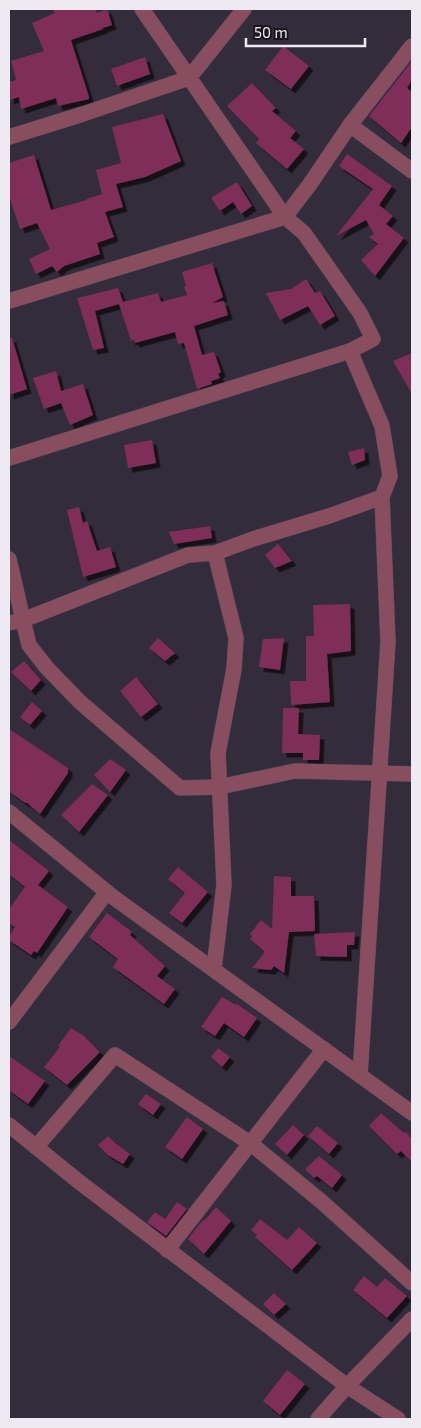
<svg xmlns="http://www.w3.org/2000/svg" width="421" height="1428" viewBox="0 0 421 1428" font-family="'Exo 2',sans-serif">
<defs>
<filter id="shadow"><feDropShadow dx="4.5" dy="4.5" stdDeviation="0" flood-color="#0009"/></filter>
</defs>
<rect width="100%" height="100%" fill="#332c3a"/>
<g fill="#7f2d59" filter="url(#shadow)">
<path d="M52,9H95L97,13L107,9L112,25L103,28V29L71,40L89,97V99L58,106L56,98L21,109L19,97L9,100V82L16,80L11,61L44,51L32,23L55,13Z"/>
<path d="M283,46L309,66L291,89L265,70Z"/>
<path d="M145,57L150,74L117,86L111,69Z"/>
<path d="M412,61V80L407,88L412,92V127L401,143L369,116Z"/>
<path d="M252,83L276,108L272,111L296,131L290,138L304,149L287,169L256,143L259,139L227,106Z"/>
<path d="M163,114L181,161L145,177L116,184L123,207L105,212L114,237L97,243L100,254L64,266L57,272L52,266L36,274L29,259L50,249L37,223L20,229L9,196V163L34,155L51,210L87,200L86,199L102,194L96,170L121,163L112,127Z"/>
<path d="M347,154L392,186L379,205L393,216L386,224L404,238L375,276L361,260L378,244L369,237L374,234L366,220L336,236L373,189L339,166Z"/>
<path d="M237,182L252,206L241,214L233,202L220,211L211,198Z"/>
<path d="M212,263L223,297L212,303L224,301L228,315L194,326L202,355L214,352L221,372L218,374L220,378L211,381L212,384L197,389L184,343L178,344L175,332L135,343L134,340L131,341L119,304L95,311L104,348L93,350L77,298L118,288L123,302L158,293L161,302L187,295L184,287L186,286L182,272Z"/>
<path d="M306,279L315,293L320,291L335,316L320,325L308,306L280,320L266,293L291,289Z"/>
<path d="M9,338H12L27,389L9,395Z"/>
<path d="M412,353V394L393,361Z"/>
<path d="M56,371L61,391L83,384L93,415L70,425L61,403L44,409L33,378Z"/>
<path d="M152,440L156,463L128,468L124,445Z"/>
<path d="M364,448L365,460L352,465L348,452Z"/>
<path d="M79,507L83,523L87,521L97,551L110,547L116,567L83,577L67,510Z"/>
<path d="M210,526L212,538L174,544L169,532Z"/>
<path d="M278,544L292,561L275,568L265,555Z"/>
<path d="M350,604L351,651L327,654L330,702L291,705L290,681H306V636H314L313,605Z"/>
<path d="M158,638L175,653L165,661L149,648Z"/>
<path d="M284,638L280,670L259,667L263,639Z"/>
<path d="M24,661L41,680L31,691L11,672Z"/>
<path d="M136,677L158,704L141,717L120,691Z"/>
<path d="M32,702L42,711L30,725L20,717Z"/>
<path d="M283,708H299L298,734L320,735L319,760H303V753H282Z"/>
<path d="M9,729L68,768V773L40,814L26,802L25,803L9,791Z"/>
<path d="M110,759L126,770L110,792L94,775Z"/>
<path d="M92,784L108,795L79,832L61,815Z"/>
<path d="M9,840L49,871L38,885L68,907L37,953L34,951L31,955L9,940V936L15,927L9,923V909L25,887L9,874Z"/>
<path d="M178,867L208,892L182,923L169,913L185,893L168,879Z"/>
<path d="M274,876L291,877V896H314L315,931L289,932L284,973L274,966L271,970L252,968L265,952L250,939L252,936L250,934L261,920L272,929Z"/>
<path d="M107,913L132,932L130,935L165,966L157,976L175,989L164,1004L113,967L118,959L89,937Z"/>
<path d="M355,932L354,945H347V957L316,956L314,934Z"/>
<path d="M222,997L236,1005L237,1004L257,1018L244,1037L224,1023L215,1036L201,1027Z"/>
<path d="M71,1028L84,1036L100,1052L67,1085L44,1067L60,1047L58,1046Z"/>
<path d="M218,1048L230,1057L222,1067L211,1057Z"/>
<path d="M9,1056L45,1081L28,1104L9,1090Z"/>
<path d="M146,1094L161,1104L153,1115L138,1104Z"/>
<path d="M381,1113L404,1133L406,1132L412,1139V1162L401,1151L397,1154L369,1126Z"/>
<path d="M187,1117L203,1129L182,1159L165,1147Z"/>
<path d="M293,1125L304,1135L287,1155L275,1144Z"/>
<path d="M317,1126L338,1143L329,1154L308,1136Z"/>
<path d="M108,1136L115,1143L130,1154L123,1164L108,1155L98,1145Z"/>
<path d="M319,1156L342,1175L332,1188L317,1176L314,1178L305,1169Z"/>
<path d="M177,1202L187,1209L166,1236L147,1222L155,1212L165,1219Z"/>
<path d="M216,1207L231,1221L204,1254L188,1239L203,1220L204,1221Z"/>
<path d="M260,1219L287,1240L299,1227L317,1243L292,1270L255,1237L257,1235L251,1230Z"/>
<path d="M364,1276L377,1287L385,1278L407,1296L387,1318L353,1290Z"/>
<path d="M274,1293L286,1304L274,1315L263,1304Z"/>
<path d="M287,1370L305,1384L280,1415L263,1401Z"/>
</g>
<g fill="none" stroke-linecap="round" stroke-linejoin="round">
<g stroke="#514a58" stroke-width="16">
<g id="minor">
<path d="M350,125L412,171"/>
<path d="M9,137L83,114L189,78L244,9"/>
<path d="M9,301L285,217L310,184L350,125L412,46"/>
<path d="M350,351L382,426L390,476L382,497L388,642L360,1075"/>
<path d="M9,458L350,351L373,339L360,313L304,233L285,217L142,9"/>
<path d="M382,497L329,516L253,539L215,553L188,555L23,620L29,645L47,668L80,702L180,788L219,787L295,771L412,774"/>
<path d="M9,559L23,620L9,623"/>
<path d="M9,812L113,897L412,1113"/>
<path d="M214,969L224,885L218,753L234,669L236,638L215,553"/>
<path d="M9,1022L107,892"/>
<path d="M9,1125L78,1181L347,1386L398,1419"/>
<path d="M36,1147L115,1055L250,1143L322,1202L412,1283"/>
<path d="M167,1250L324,1049"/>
<path d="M318,1419L347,1386L412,1319"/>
</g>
</g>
<use href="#minor" stroke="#894d60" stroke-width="15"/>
</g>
<rect width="421" height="1428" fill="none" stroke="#eeeaf4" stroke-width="20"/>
<path d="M246 38v8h119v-8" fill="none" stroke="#eeeaf4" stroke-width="2.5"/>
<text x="254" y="38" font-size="15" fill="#eeeaf4" stroke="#19161d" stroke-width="4" paint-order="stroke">50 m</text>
</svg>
